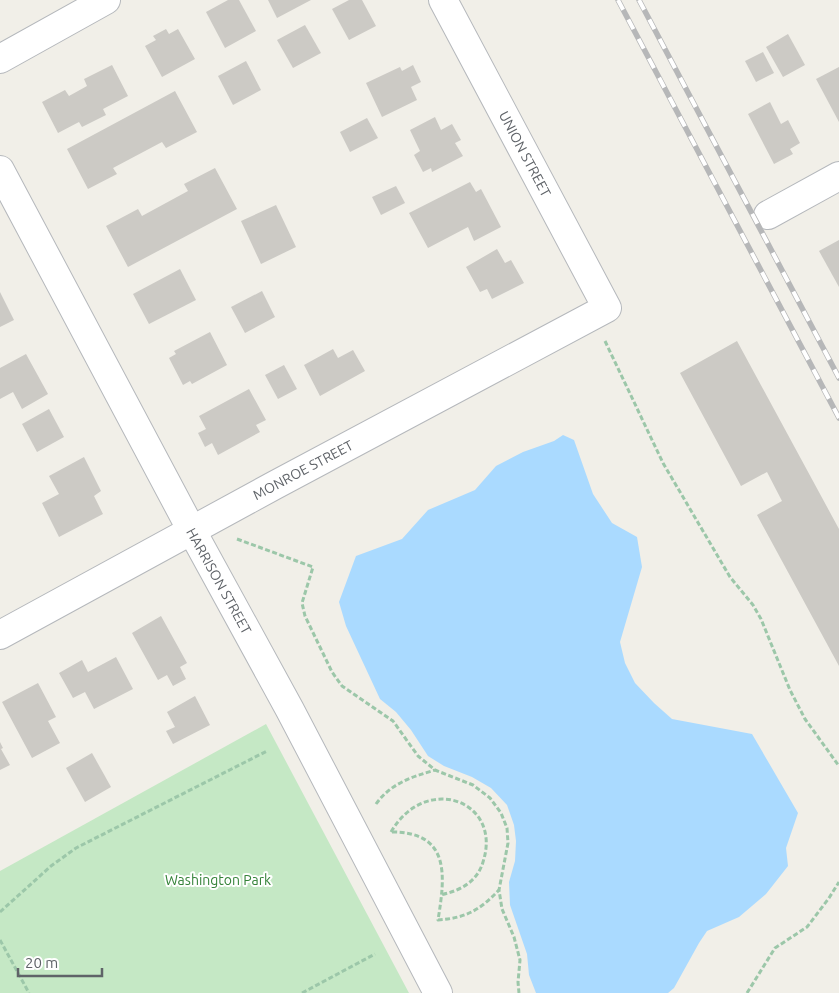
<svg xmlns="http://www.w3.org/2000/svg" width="839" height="993" viewBox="0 0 839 993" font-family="Ubuntu,sans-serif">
<rect width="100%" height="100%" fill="#f1efe8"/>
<path fill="#c5e8c5" d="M266,724L409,993H0V871Z"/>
<path fill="#aadaff" d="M563,435L574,440L593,494L612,523L637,537L642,567L620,642L625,663L635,683L654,703L672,719L752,734L798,813L786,848L788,866L766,894L739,917L707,931L699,943L674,988L668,993H536L529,975L527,954L510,905L509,882L515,861L516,841L514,825L507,805L491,788L472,777L444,766L428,756L411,730L396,712L380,699L346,626L339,602L356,556L402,539L428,510L475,490L496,466L523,452L554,441Z"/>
<g fill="#cccac5">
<path d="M228,0H239L256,31L225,48L206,12Z"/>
<path d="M268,0H311L277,18Z"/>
<path d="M349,0H362L376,26L349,40L332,9Z"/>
<path d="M305,25L321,53L293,68L277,40Z"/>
<path d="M166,29L169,34L178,29L195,59L162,77L145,46L156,40L153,36Z"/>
<path d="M788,34L805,65L783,77L766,47Z"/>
<path d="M763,52L774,73L756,82L745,61Z"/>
<path d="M246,61L261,90L233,105L218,76Z"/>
<path d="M112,65L128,96L103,109L106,115L82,127L79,122L58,133L42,102L65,90L69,96L87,86L84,79Z"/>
<path d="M413,65L421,82L411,87L417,100L382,117L366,83L400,67L402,71Z"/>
<path d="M839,67V122L816,79Z"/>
<path d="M175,91L197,132L166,148L162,142L113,168L117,174L88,189L67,149Z"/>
<path d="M770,102L781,124L788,120L800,143L790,149L793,154L774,164L748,114Z"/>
<path d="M435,117L441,130L452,124L461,140L455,143L463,156L432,172L431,168L423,172L414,155L420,151L410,130Z"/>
<path d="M367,118L378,138L350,152L340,132Z"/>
<path d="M215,168L237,209L128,267L106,226L138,209L142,216L188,191L184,184Z"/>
<path d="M470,182L476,192L481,189L501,227L474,241L468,227L428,248L409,213Z"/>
<path d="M396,186L405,203L381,215L372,197Z"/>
<path d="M276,205L296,247L261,264L241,221Z"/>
<path d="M839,240V287L819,251Z"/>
<path d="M497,249L505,263L511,260L524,283L492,299L487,289L480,292L466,267Z"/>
<path d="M180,269L196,300L149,324L133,294Z"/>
<path d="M262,291L275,317L245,333L231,307Z"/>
<path d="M0,292L14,320L0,327Z"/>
<path d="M210,332L227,365L192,384L190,381L183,385L169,358L176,354L174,351Z"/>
<path d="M737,341L839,529V666L757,515L782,501L767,472L741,486L680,373Z"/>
<path d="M333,349L338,358L353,350L365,371L320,396L304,365Z"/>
<path d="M26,354L48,394L22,409L13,392L0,399V368Z"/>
<path d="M284,365L297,389L278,399L265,375Z"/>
<path d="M249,389L266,420L256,425L260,432L218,455L212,443L205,447L198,433L206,429L199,416Z"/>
<path d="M49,409L64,437L37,452L22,424Z"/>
<path d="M84,457L101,491L94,496L103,514L59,537L42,503L59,494L49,476Z"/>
<path d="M161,616L187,663L180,667L186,679L173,686L167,675L158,680L132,633Z"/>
<path d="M116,657L133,689L94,709L85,692L73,698L59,673L82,660L88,672Z"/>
<path d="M38,683L56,717L48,721L60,743L32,758L2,702Z"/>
<path d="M195,696L210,725L173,744L166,731L175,727L167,712Z"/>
<path d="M0,742L3,748L1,749L10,765L0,770Z"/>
<path d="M92,753L111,787L85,802L66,768Z"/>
</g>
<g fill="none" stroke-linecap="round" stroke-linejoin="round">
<g stroke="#b5b8bc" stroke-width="30">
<g id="minor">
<path d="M0,59L106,0"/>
<path d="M0,170L192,531L290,710L438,993"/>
<path d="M768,215L839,176"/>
<path d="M0,635L275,485L607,308L443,0"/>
</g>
</g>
<g stroke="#9cc7a9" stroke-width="3" stroke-dasharray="5 2.5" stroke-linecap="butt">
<path d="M605,341L663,463L730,577L753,605L761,619L790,690L805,719L839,766"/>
<path d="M237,539L313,567L302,603L305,616L332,672L342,686L393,721L418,756L435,770L473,785L490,798L501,813L507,828L508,843L499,890L502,909L514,937L520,960L518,982L519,993"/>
<path d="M376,804C391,783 412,777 435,770"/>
<path d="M391,832C426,772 503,801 483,862C477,882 460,891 440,895"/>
<path d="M392,832C451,832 445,877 438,920C466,918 480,910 499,890"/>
<path d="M0,912L51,866L76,848L267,751"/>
<path d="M0,940L29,993"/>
<path d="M302,993L375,954"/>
<path d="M747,993L775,948L807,927L829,898L839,882"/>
</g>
<use href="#minor" stroke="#fff" stroke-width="28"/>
<g stroke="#b6b7b8" stroke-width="5.5">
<g id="rail">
<path d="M618,0L839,418"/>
<path d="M639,0L839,378"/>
</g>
</g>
<use href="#rail" stroke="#fff" stroke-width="4" stroke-dasharray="11" stroke-linecap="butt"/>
</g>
<g text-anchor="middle" stroke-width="4" stroke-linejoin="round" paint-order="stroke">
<g font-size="14" fill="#5f6368" stroke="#fff">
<text transform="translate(525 154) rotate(62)" y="5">UNION STREET</text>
<text transform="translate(303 470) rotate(-28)" y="5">MONROE STREET</text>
<text transform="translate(219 581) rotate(61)" y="5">HARRISON STREET</text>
</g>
<g font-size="14" fill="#348238" stroke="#fff">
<text x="218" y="885">Washington Park</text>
</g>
</g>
<path d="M18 968v8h84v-8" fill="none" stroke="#5f6368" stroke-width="2.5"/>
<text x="25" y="968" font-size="15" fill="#5f6368" stroke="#ffffff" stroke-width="4" paint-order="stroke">20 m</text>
</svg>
